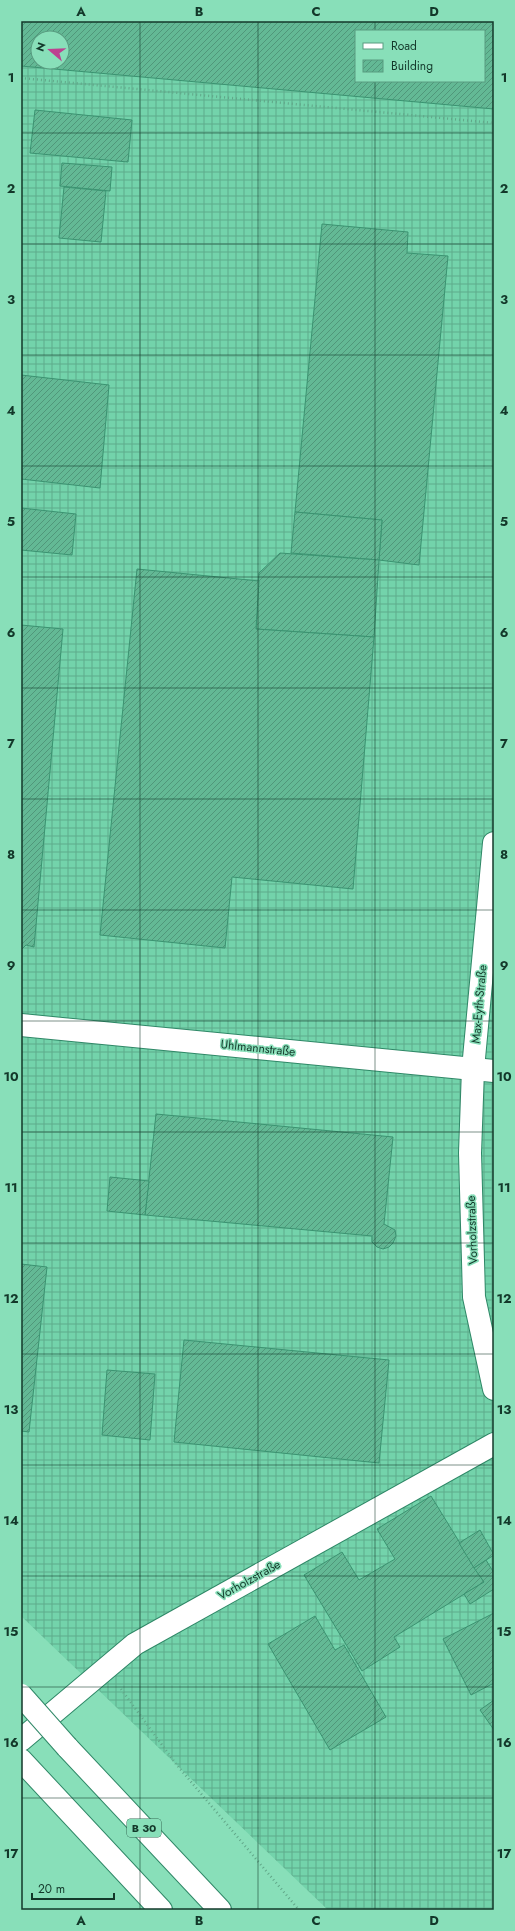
<svg xmlns="http://www.w3.org/2000/svg" width="515" height="1931" viewBox="0 0 515 1931" font-family="Jost,sans-serif">
<defs>
<pattern id="industrial-grid" width="8" height="8" patternUnits="userSpaceOnUse"><rect width="8" height="8" fill="#73d3ab"/><path d="M0 4h8M4 0v8" fill="none" stroke="#5dac8b"/></pattern>
<pattern id="building-hatch" width="6" height="6" patternUnits="userSpaceOnUse"><rect width="6" height="6" fill="#63b995"/><path d="M-1 1l2-2M0 6l6-6M5 7l2-2" fill="none" stroke="#50977a"/></pattern>
</defs>
<rect width="100%" height="100%" fill="#88dfb9"/>
<path fill="url(#industrial-grid)" fill-rule="evenodd" d="M21,21H494V1910H328L21,1616ZM356,31H484V81H356ZM38,38H62V62H38Z"/>
<g fill="url(#building-hatch)" stroke="#3b9371" fill-rule="evenodd">
<path d="M21,21H494V109L21,66ZM356,31H484V81H356ZM38,38H62V62H38Z"/>
<path d="M35,110L132,120L128,162L30,153Z"/>
<path d="M62,163L112,167L110,191L60,186Z"/>
<path d="M64,187L106,191L101,242L59,238Z"/>
<path d="M322,224L408,232L407,253L448,256L419,565L379,560L382,520L295,512Z"/>
<path d="M21,375L109,385L100,488L21,479Z"/>
<path d="M21,508L76,514L72,555L21,550Z"/>
<path d="M295,512L382,520L379,560L291,553Z"/>
<path d="M280,553L379,560L374,637L256,629L259,573Z"/>
<path d="M137,569L259,581L256,629L374,637L353,889L232,877L225,948L100,935Z"/>
<path d="M21,625L63,629L34,947L26,945L21,950Z"/>
<path d="M156,1114L393,1137L384,1224L395,1230L396,1236L393,1243L389,1247L383,1249L377,1247L372,1242V1236L145,1215Z"/>
<path d="M110,1177L149,1181L145,1215L107,1211Z"/>
<path d="M21,1264L47,1267L29,1432L21,1431Z"/>
<path d="M184,1340L389,1360L379,1463L174,1442Z"/>
<path d="M107,1370L155,1374L150,1440L102,1435Z"/>
<path d="M431,1496L484,1582L394,1637L400,1647L362,1671L304,1575L342,1552L359,1580L395,1559L377,1529Z"/>
<path d="M480,1530L494,1555L474,1568L459,1543Z"/>
<path d="M486,1560L494,1573V1589L470,1604L464,1594L484,1582L474,1568Z"/>
<path d="M494,1613V1683L471,1695L443,1639Z"/>
<path d="M315,1616L335,1650L344,1645L386,1717L330,1750L268,1644Z"/>
<path d="M494,1700V1730L480,1710Z"/>
</g>
<g fill="none" stroke-linecap="round" stroke-linejoin="round">
<g stroke="#2f8867" stroke-width="24">
<g id="minor">
<path d="M494,843L473,1069L470,1153L474,1297L494,1389"/>
<path d="M21,1025L494,1071"/>
<path d="M21,1740L135,1644L494,1444"/>
</g>
</g>
<g stroke="#2f8867" stroke-width="24">
<g id="trunk">
<path d="M67,1747L220,1910"/>
<path d="M21,1760L161,1910"/>
</g>
</g>
<g stroke="#61a789" stroke-width="2.5" stroke-dasharray="1 3" stroke-linecap="butt">
<path d="M21,78L494,123"/>
<path d="M121,1689L176,1764L299,1910"/>
</g>
<use href="#minor" stroke="#fff" stroke-width="22"/>
<use href="#trunk" stroke="#fff" stroke-width="22"/>
<g stroke="#2f8867" stroke-width="24" stroke-linecap="butt">
<path id="trunk-bridge" d="M21,1695L67,1747"/>
</g>
<use href="#trunk-bridge" stroke="#fff" stroke-width="22"/>
</g>
<path fill="none" stroke="#13382a" stroke-width="1" stroke-opacity="0.55" d="M140,21V1910M258,21V1910M375,21V31M375,81V1910M21,133H494M21,244H494M21,355H494M21,466H494M21,577H494M21,688H494M21,799H494M21,910H494M21,1021H494M21,1132H494M21,1243H494M21,1354H494M21,1465H494M21,1576H494M21,1687H494M21,1798H494"/>
<g text-anchor="middle" stroke-width="3" stroke-linejoin="round" paint-order="stroke">
<rect fill="#88dfb9" stroke="#366a55" stroke-width="1" x="127" y="1819" width="34" height="18" rx="3"/>
<g font-size="11" font-weight="bold" fill="#13382a">
<text x="144" y="1832">B 30</text>
</g>
<g font-size="12" fill="#13382a" stroke="#88dfb9">
<text transform="translate(479 1004) rotate(-85)" y="4">Max-Eyth-Straße</text>
<text transform="translate(258 1048) rotate(6)" y="4">Uhlmannstraße</text>
<text transform="translate(472 1230) rotate(-92)" y="4">Vorholzstraße</text>
<text transform="translate(249 1580) rotate(-29)" y="4">Vorholzstraße</text>
</g>
</g>
<rect width="515" height="1931" fill="none" stroke="#88dfb9" stroke-width="44"/>
<rect x="355" y="30" width="130" height="52" fill="#88dfb9" stroke="#599c80"/>
<rect x="363" y="43" width="20" height="6" fill="#ffffff" stroke="#599c80"/>
<text x="391" y="50" font-size="12" fill="#13382a">Road</text>
<rect x="363" y="60" width="20" height="12" fill="url(#building-hatch)" stroke="#599c80"/>
<text x="391" y="70" font-size="12" fill="#13382a">Building</text>
<g transform="translate(50 50) rotate(289)"><circle r="19" fill="#88dfb9" stroke="#599c80"/>
<path d="M0-3L7 15L0 10L-7 15Z" fill="#bd4190"/>
<text y="-6" font-size="11" font-weight="bold" text-anchor="middle" fill="#13382a">N</text>
</g>
<path d="M32 1893v6h82v-6" fill="none" stroke="#13382a" stroke-width="2"/>
<text x="38" y="1893" font-size="12" fill="#13382a" stroke="#88dfb9" stroke-width="3" paint-order="stroke">20 m</text>
<rect x="22" y="22" width="471" height="1887" fill="none" stroke="#13382a" stroke-width="1.5"/>
<g font-size="13" text-anchor="middle" font-weight="bold" fill="#13382a">
<text x="81" y="16">A</text>
<text x="199" y="16">B</text>
<text x="316" y="16">C</text>
<text x="434" y="16">D</text>
<text x="11" y="82">1</text>
<text x="504" y="82">1</text>
<text x="11" y="193">2</text>
<text x="504" y="193">2</text>
<text x="11" y="304">3</text>
<text x="504" y="304">3</text>
<text x="11" y="415">4</text>
<text x="504" y="415">4</text>
<text x="11" y="526">5</text>
<text x="504" y="526">5</text>
<text x="11" y="637">6</text>
<text x="504" y="637">6</text>
<text x="11" y="748">7</text>
<text x="504" y="748">7</text>
<text x="11" y="859">8</text>
<text x="504" y="859">8</text>
<text x="11" y="970">9</text>
<text x="504" y="970">9</text>
<text x="11" y="1081">10</text>
<text x="504" y="1081">10</text>
<text x="11" y="1192">11</text>
<text x="504" y="1192">11</text>
<text x="11" y="1303">12</text>
<text x="504" y="1303">12</text>
<text x="11" y="1414">13</text>
<text x="504" y="1414">13</text>
<text x="11" y="1525">14</text>
<text x="504" y="1525">14</text>
<text x="11" y="1636">15</text>
<text x="504" y="1636">15</text>
<text x="11" y="1747">16</text>
<text x="504" y="1747">16</text>
<text x="11" y="1858">17</text>
<text x="504" y="1858">17</text>
<text x="81" y="1925">A</text>
<text x="199" y="1925">B</text>
<text x="316" y="1925">C</text>
<text x="434" y="1925">D</text>
</g>
</svg>
